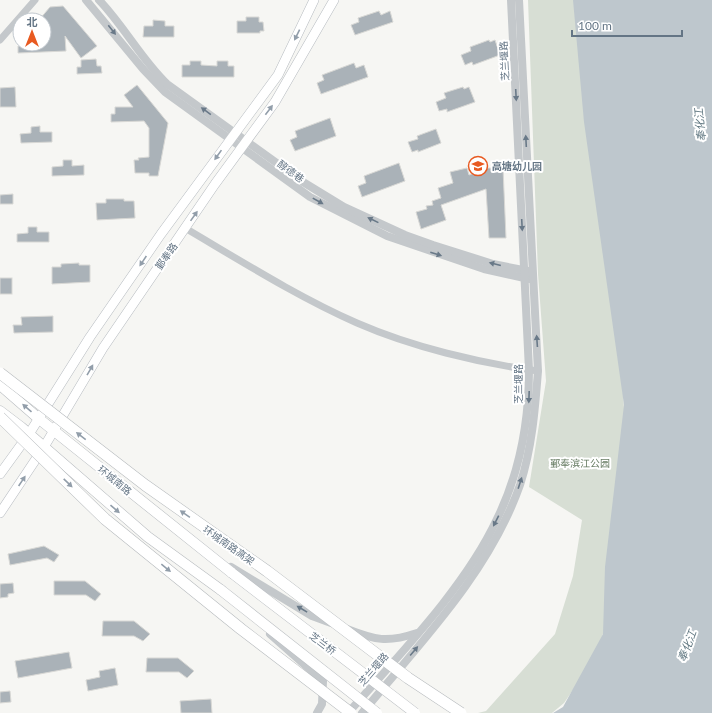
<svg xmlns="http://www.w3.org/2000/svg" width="712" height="713" viewBox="0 0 712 713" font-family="Lato,'Noto Sans SC',sans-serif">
<rect width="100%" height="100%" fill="#f6f6f3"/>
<path fill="#d7ded4" d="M528,0H577L621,365L627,451L610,614L594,659L564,703L552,713H478L486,711L555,634L573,576L582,520L529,487L546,381L538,274Z"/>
<path fill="#bec7cd" d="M573,0H712V713H553L563,707L603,634L605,567L624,405L584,122Z"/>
<g fill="#aab2b8" stroke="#d8d8d5">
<path d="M63,6L97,46L81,58L65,36L66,51L18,53V46H22V44H44V20H39L50,7Z"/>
<path d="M379,11L381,15L390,11L393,22L355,35L351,25L359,22L358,18Z"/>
<path d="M246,17H259V22H263L264,31H260V33H237V21H246Z"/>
<path d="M153,20L165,21V26H174V37H143L144,26H153Z"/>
<path d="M489,40L490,42L495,40L500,55L473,65L472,62L465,65L461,55L471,51L470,47Z"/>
<path d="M96,59L97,66H101L102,73L77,74V67H81V60Z"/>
<path d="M190,61H201V65L217,66V61H228V66H234V77H182V65H190Z"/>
<path d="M354,63L356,68L364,65L368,77L321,94L317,83L324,80L322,75Z"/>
<path d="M137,85L168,123L158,176H149V173H135L134,160H139L138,158L149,157V128L144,121L111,122V114H115V107H133L124,95Z"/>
<path d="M15,87L16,107H0V88Z"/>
<path d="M463,87L464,89L469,87L475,102L447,112V109L439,111L436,102L446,98L444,93Z"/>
<path d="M330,118L336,136L295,151L290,140L297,137L295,131Z"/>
<path d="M40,126V132H52V142L21,143L20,134L31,133V127Z"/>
<path d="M436,129L441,143L418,152V150L412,152L408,142L418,139L417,136Z"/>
<path d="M63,160H72V166L84,165V175L52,176V167L63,166Z"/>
<path d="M399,163L405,181L362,197L358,186L366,183L364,176Z"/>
<path d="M467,168L469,175L486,168H503L506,238H489L486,189L441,205L446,220L421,229L416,212L427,209L426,206L433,205L432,201L441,198L438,188L453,183L450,172Z"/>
<path d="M13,194V204H0V195Z"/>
<path d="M106,199H124V201H134L135,218L97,220L96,203H106Z"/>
<path d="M28,227H37V232H49V242H17V234L28,233Z"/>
<path d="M79,263V265H90V282L52,284V267H61V264Z"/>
<rect x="0" y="278" width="12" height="16"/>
<path d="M53,316V332L14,333L13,325H22L21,317Z"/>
<path d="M44,546L59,555L54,562L47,558L10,565L8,554Z"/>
<path d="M54,581H85L101,594L95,601L86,595H54Z"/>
<path d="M13,583L14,593L8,594V597L0,598V584Z"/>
<path d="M103,621H134L150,634L143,641L134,636H102Z"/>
<path d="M69,652L72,668L18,678L15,661Z"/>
<path d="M147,658H178L194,671L187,678L179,672H146Z"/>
<path d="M115,668L118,685L88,691L86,680L100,677L99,671Z"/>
<path d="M10,691L11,702L0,703V692Z"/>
<path d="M211,699L212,713H181L180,701Z"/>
</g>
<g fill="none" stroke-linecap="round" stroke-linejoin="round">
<g stroke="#b6bbc0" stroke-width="10">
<g id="secondary">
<path d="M0,474L29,434L90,337L161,234L278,75L314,0"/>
<path d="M0,513L44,447L103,348L215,184L275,102L334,0"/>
</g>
</g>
<g stroke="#b7bbbf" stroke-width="11">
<g id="primary">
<path d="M0,385L38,418L232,573"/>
<path d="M0,411L21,427L148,537L221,590"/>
</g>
</g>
<g stroke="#c4c8cb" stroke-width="7">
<path d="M0,40L35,0"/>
<path d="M185,228C241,261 298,297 357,323C412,347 479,363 538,371"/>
</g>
<g stroke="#c4c8cb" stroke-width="8">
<path d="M86,0L143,69L165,92L310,197L387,236L484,269L529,279"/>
<path d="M99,0C124,26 141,59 167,84L303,182L344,207L405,235L433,245L493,264L528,271"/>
<path d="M231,567L312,616L331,623"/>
<path d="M347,629C375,640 387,643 417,633"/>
<path d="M270,634L323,681L322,704L317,713"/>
<path d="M348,713C398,656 465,588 497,519C520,472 529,422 529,370L511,0"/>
<path d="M362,713C420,643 489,573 520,485C532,448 535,410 538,371L519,0"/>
</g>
<use href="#secondary" stroke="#fff" stroke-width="9"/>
<use href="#primary" stroke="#fff" stroke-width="10"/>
<g stroke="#b7bbbf" stroke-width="11" stroke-linecap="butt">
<g id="primary-bridge">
<path d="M232,573L415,713"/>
<path d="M221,590L377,713"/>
</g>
</g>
<g stroke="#b6babd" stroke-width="12" stroke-linecap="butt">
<g id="trunk-bridge">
<path d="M0,373L145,485L267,571L408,678L461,713"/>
<path d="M0,417L105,519L241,629L351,713"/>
</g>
</g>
<use href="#primary-bridge" stroke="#fff" stroke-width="10"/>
<use href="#trunk-bridge" stroke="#fff" stroke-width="11"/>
</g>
<defs><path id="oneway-solid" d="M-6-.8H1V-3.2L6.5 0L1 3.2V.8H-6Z"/></defs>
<g fill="#697988">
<use href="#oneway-solid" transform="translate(112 30) rotate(52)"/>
<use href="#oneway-solid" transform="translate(516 95) rotate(87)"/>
<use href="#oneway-solid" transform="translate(206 111) rotate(-144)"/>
<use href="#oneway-solid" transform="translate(526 141) rotate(-93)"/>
<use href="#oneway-solid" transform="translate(318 201) rotate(29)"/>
<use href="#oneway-solid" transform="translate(373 220) rotate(-154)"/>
<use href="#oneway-solid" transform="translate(522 225) rotate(87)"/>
<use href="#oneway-solid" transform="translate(436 254) rotate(18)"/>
<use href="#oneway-solid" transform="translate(495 264) rotate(-166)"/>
<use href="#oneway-solid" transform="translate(537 341) rotate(-94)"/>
<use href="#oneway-solid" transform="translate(529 397) rotate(92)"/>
<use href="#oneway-solid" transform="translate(520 483) rotate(-72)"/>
<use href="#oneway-solid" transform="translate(496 521) rotate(117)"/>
<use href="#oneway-solid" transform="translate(302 609) rotate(-149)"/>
<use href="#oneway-solid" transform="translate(414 651) rotate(-50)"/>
</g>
<g fill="#929eaa">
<use href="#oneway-solid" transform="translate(297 35) rotate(116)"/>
<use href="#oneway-solid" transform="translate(269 110) rotate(-53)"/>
<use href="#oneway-solid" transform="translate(218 155) rotate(125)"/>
<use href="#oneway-solid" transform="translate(194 216) rotate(-55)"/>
<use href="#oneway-solid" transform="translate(143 261) rotate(124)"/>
<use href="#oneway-solid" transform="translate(90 370) rotate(-60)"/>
<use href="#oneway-solid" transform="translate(27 408) rotate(-139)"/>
<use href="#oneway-solid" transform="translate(81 436) rotate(-142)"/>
<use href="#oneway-solid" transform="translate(22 481) rotate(-56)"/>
<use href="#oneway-solid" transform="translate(68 483) rotate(44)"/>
<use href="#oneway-solid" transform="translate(115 509) rotate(41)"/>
<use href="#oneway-solid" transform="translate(185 514) rotate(-145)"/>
<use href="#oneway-solid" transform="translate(166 568) rotate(39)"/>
</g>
<defs>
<g id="school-ring" transform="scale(1)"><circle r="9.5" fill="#fff" stroke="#e85a21" stroke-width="1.5"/><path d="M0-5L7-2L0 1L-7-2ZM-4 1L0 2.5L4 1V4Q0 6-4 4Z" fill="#e85a21"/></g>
</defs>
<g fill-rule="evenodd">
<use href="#school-ring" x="478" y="166"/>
</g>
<g text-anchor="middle" stroke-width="4" stroke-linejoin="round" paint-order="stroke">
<g font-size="10" fill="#647585" stroke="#fff">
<text transform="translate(504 61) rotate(-93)" y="4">芝兰堰路</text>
<text transform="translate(291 171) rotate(36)" y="4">醇德巷</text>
<text transform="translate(166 256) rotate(-55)" y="4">鄞奉路</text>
<text transform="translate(518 384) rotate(-90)" y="4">芝兰堰路</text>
<text transform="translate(115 480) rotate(39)" y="4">环城南路</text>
<text transform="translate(229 545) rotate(35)" y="4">环城南路高架</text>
<text transform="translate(323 643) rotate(37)" y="4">芝兰桥</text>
<text transform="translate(373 669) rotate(-49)" y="4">芝兰堰路</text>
</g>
<g font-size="10" font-weight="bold" fill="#647585" stroke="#fff" text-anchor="start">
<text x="492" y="170">高塘幼儿园</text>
</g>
<g font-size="10" fill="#677c63" stroke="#fff">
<text x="580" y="467">鄞奉滨江公园</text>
</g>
<g font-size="11" font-style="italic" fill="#607781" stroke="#fff">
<text transform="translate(700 125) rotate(-96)" y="4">奉化江</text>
<text transform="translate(687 646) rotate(-70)" y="4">奉化江</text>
</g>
</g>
<g transform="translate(32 32)"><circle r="19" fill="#ffffff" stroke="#c1c8ce"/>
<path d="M0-3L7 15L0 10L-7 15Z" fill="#e85a21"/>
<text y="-6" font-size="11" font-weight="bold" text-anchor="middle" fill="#647585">北</text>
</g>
<path d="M572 30v6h110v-6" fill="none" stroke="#647585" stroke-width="2"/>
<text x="578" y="30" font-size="12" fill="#647585" stroke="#ffffff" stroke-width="3" paint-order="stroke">100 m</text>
</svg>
